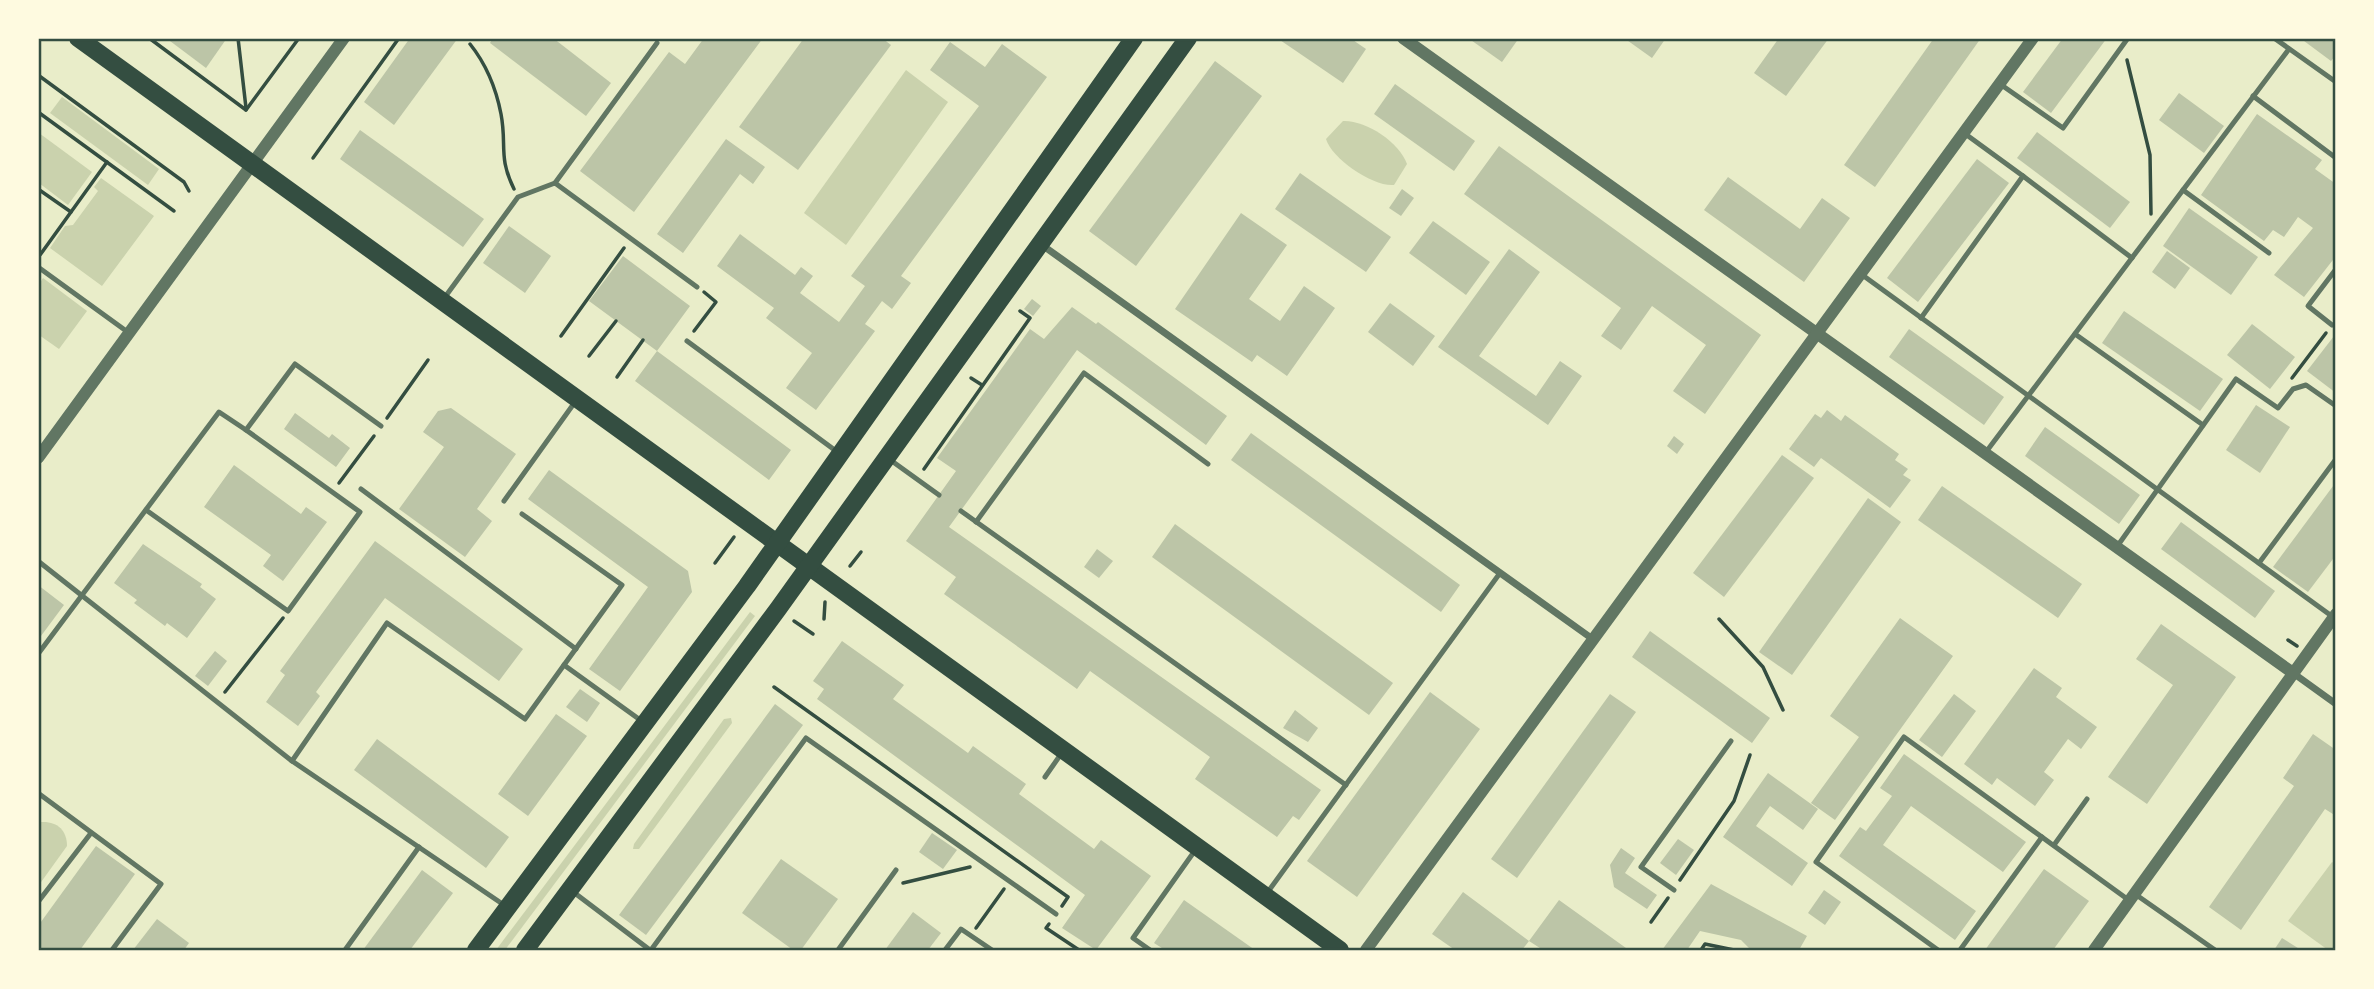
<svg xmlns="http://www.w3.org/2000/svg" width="2374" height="989" viewBox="0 0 2374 989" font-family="Manrope,sans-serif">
<rect width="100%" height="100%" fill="#e9edc9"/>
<g fill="#cad2ad">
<path d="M906,70L948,102L846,245L804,213Z"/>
<path d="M62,97L159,169L148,185L50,113Z"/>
<path d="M1343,121C1366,120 1399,142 1407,164L1394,185C1373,187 1332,159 1326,139Z"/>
<path d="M39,133L92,172L68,205L39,183Z"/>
<path d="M101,178L154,216L102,286L50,248L65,226L73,225L98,191L94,187Z"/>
<path d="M43,278L87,311L59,349L39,335V284Z"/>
<path d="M750,612L755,616L505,950H496Z"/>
<path d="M731,718L732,723L639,849H633L634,844L724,719Z"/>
<path d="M41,822C57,821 67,830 67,846L39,885Z"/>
<path d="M2332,862L2336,865V950H2328L2288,921Z"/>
</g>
<g fill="#bcc5a7">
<path d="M166,38H227L206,68Z"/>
<path d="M410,38H458L394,125L364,102Z"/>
<path d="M493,38H553L611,83L586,116L490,43Z"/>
<path d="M704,38H763L634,212L580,171L669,52L685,64Z"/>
<path d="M804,38H882L891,45L798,170L739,127Z"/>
<path d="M1277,38H1350L1366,49L1343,83Z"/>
<path d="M1468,38H1519L1502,62Z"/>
<path d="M1624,38H1666L1652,58Z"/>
<path d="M1779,38H1829L1786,96L1754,73Z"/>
<path d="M1934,38H1981L1875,187L1844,165Z"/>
<path d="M2063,38H2107L2051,113L2023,92Z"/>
<path d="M2300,38H2336V55L2331,61Z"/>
<path d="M950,42L985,67L1002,44L1047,77L901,276L911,283L892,309L882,301L865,324L875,331L816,410L786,388L812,353L766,318L774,308L717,266L740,234L795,275L801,267L813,276L800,293L839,322L865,286L851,276L979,106L930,70Z"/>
<path d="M1215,61L1262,96L1136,266L1089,231Z"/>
<path d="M1395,84L1475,141L1454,171L1374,114Z"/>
<path d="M2179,93L2224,126L2204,153L2159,120Z"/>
<path d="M2257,114L2322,160L2315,169L2336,184V256L2304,297L2274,275L2313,228L2298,217L2284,237L2273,230L2264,241L2201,195Z"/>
<path d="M360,130L484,219L463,247L340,159Z"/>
<path d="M2037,132L2130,202L2110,228L2017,158Z"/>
<path d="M726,139L765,167L753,184L740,174L683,253L657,234Z"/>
<path d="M1499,146L1761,335L1705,414L1673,391L1706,345L1652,306L1621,350L1601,336L1621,308L1464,194Z"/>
<path d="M1977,159L2009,183L1918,302L1887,278Z"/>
<path d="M1300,173L1391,237L1366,272L1275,209Z"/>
<path d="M1728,177L1800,229L1822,198L1850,218L1804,282L1704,210Z"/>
<path d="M1402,189L1414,198L1401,216L1389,208Z"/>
<path d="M2189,208L2258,257L2231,295L2163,246Z"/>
<path d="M1241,213L1287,245L1249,299L1280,321L1304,286L1335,308L1287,376L1257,355L1252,362L1175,309Z"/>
<path d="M1433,221L1490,262L1466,295L1409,253Z"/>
<path d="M509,226L551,256L525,293L483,263Z"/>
<path d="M1509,249L1540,272L1479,356L1536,396L1560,361L1582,376L1548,425L1438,347Z"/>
<path d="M2167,251L2190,268L2175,289L2152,272Z"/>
<path d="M623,256L690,306L657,351L791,450L769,480L635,381L657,351L589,301Z"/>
<path d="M1032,299L1041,306L1033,316L1024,309Z"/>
<path d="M1390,303L1435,336L1413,366L1368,332Z"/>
<path d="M1072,307L1096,324L1098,322L1227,416L1206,445L1077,350L949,527L1321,790L1299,820L1293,816L1277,837L1195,779L1210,757L1090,671L1077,689L944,594L956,577L906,541L956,471L937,458L1030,329L1044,339Z"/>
<path d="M2124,311L2223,379L2200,411L2102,343Z"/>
<path d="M2252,324L2295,357L2270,389L2227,355Z"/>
<path d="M1909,329L2004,397L1984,425L1889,357Z"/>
<path d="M2334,336L2336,338V393L2307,371Z"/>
<path d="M2256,405L2290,427L2260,473L2226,450Z"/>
<path d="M451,408L516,454L477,509L492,521L465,557L399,509L444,447L423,432L438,411Z"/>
<path d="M1827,410L1841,421L1845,415L1899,454L1895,460L1908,469L1903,475L1911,480L1890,508L1821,458L1814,467L1789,449L1815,414L1821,418Z"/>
<path d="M295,413L329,438L332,434L350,448L336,467L284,429Z"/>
<path d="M2045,427L2140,495L2119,524L2025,456Z"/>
<path d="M1251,433L1460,585L1441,612L1231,460Z"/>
<path d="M1674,436L1684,444L1677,454L1667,446Z"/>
<path d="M1782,455L1814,478L1724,597L1693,573Z"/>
<path d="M234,465L301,514L306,507L327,522L283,581L263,566L271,555L204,507Z"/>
<path d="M549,470L688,571L692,592L620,691L589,669L648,587L528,499Z"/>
<path d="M2336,482V555L2308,592L2273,567Z"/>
<path d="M1942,486L2082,584L2058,618L1918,520Z"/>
<path d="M1868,498L1901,522L1792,675L1759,652Z"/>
<path d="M2181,522L2275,591L2255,618L2161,549Z"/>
<path d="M1175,524L1393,683L1369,715L1152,557Z"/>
<path d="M375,541L523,649L499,681L385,598L316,692L320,696L298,726L266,702L285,675L280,671Z"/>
<path d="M143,544L202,584L200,587L216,599L187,638L167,623L165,626L134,603L137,600L114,583Z"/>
<path d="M1097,549L1113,561L1099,578L1084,567Z"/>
<path d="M38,585L64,605L38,640Z"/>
<path d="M1900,618L1953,656L1835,820L1811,803L1859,737L1830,716Z"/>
<path d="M2161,624L2236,677L2147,804L2108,777L2173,685L2136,659Z"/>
<path d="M1650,631L1770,718L1752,743L1632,657Z"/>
<path d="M842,641L904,685L893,699L968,753L973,746L1026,784L1019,794L1094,849L1101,840L1151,876L1096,950L1062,928L1085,895L817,699L824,689L813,681Z"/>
<path d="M215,651L227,661L208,686L195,676Z"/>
<path d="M2034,668L2062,688L2056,697L2097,727L2081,749L2068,739L2044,772L2054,780L2035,806L1997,778L1992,785L1964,764Z"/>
<path d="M580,689L600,703L587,722L566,707Z"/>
<path d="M1430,692L1480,729L1357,897L1307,861Z"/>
<path d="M1610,694L1636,712L1517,878L1491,859Z"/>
<path d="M1954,694L1976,711L1942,757L1919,740Z"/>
<path d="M775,704L803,725L646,935L619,915Z"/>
<path d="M1295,710L1318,728L1308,742L1283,728Z"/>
<path d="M556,714L587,736L528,816L498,794Z"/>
<path d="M2313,734L2336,750V816L2325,809L2241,930L2209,907L2294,786L2283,778Z"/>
<path d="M377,739L509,837L486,868L354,770Z"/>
<path d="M1904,754L2026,842L2003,872L1911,806L1883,845L1976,911L1955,940L1839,856L1860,827L1866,831L1892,796L1880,788Z"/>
<path d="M1768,773L1818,809L1803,830L1770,806L1756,826L1808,863L1792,886L1723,837Z"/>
<path d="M932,833L957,850L943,869L919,852Z"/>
<path d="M1678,839L1694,850L1676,875L1660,863Z"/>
<path d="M96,846L135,874L80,950H38V926Z"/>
<path d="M1621,848L1635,858L1625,873L1657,895L1647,909L1614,887L1610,865Z"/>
<path d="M781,859L838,899L801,950H793L742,913Z"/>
<path d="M2044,869L2089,901L2053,950H1985Z"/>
<path d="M422,870L453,893L410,950H363Z"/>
<path d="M1711,884L1807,936L1799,950H1751L1741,940L1700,931L1687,950H1662Z"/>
<path d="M1824,890L1841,902L1825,925L1808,913Z"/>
<path d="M1463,892L1529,941L1559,900L1626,948L1543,950L1529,941L1522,950H1455L1432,934Z"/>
<path d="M1184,900L1255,950H1165L1154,943Z"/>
<path d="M913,912L941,933L928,950H885Z"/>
<path d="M157,919L189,943L184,950H133Z"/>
<path d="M2282,938L2301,950H2274Z"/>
</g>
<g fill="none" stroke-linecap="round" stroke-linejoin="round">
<g stroke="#344e41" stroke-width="3.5">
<path d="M149,38L246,110"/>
<path d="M238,38L246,108"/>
<path d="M470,44C486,64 496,88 501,114C507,145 498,157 514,189"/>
<path d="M2127,60L2150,155L2151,214"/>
<path d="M38,75L184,182L189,191"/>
<path d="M246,110L299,38"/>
<path d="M38,112L174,211"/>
<path d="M313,158L399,38"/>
<path d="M38,189L71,212"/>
<path d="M40,255L107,162"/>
<path d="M694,331L716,302L704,292"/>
<path d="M561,336L624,248"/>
<path d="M589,356L616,321"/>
<path d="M617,377L643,340"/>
<path d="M971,378L982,385"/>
<path d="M2292,378L2326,333"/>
<path d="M387,418L428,360"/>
<path d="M924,469L1030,318L1020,311"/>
<path d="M339,483L374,436"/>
<path d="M715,563L734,537"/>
<path d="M850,566L861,552"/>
<path d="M824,619L825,602"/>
<path d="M1719,619L1763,667L1783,710"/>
<path d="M794,621L813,634"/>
<path d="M2288,640L2297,646"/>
<path d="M774,687L1068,897L1062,906"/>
<path d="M225,692L283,618"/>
<path d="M1680,880L1734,801L1750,755"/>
<path d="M903,883L970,867"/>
<path d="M1651,922L1668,898"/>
<path d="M1049,924L1046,928L1079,950"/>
<path d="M976,928L1004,889"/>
<path d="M1701,950L1705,944L1734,950"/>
</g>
<g stroke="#617663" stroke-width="5">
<path d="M2274,38L2336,82"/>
<path d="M2000,84L2063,128L2128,38"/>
<path d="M2253,96L2336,158"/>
<path d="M2023,176L2132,258"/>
<path d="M555,183L657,43"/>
<path d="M2183,190L2269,253"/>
<path d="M38,267L129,333"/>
<path d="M1861,274L2333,617"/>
<path d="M445,297L518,197L555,183L697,287"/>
<path d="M1921,318L2023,176L1964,133"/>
<path d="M2332,325L2308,306L2336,269"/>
<path d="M2075,334L2203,425"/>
<path d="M687,341L836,451"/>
<path d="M1986,452L2289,49"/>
<path d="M889,459L939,495"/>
<path d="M361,489L576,649"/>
<path d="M504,501L575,402"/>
<path d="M146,510L288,611L360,512L246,430"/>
<path d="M961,511L1346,785"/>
<path d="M522,514L622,585L564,665L643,722"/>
<path d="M976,522L1084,373L1208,464"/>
<path d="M2116,548L2236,379L2278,408L2293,389L2306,385L2336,406"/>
<path d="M38,561L292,761"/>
<path d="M2259,563L2336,459"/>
<path d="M38,654L219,412L246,430L295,364L381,426"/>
<path d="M1045,777L1061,754"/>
<path d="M38,793L161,884L112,950"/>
<path d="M2054,845L2087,799"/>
<path d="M1674,890L1641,867L1731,741"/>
<path d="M572,891L650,950"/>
<path d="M1267,893L1500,573"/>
<path d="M2135,894L2215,950"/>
<path d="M38,902L91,833"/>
<path d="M504,905L292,761L387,623L525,719L564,665"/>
<path d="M345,950L419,847"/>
<path d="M651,950L806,738L1056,914"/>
<path d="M838,950L896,870"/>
<path d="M945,950L961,929L992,950"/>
<path d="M1150,950L1133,938L1196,849"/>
<path d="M1938,950L1816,862L1904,737L2130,901"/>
<path d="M1960,950L2042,837"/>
</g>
<g stroke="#617663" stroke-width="7">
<path d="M1042,245L1594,640"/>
<path d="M2293,673L2336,704"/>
</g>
<g stroke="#617663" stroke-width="12">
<path d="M1403,38L2293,673"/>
<path d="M38,458L344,38"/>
<path d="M1366,950L2033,38"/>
<path d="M2094,950L2336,614"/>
</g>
<g stroke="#344e41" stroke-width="18">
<path d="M78,38L1340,950"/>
<path d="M476,950L747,586L1134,38"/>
<path d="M525,950L778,609L1188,38"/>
</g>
</g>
<rect width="2374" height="989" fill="none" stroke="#fefae0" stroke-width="80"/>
<rect x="40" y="40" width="2294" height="909" fill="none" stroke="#344e41" stroke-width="2.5"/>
</svg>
